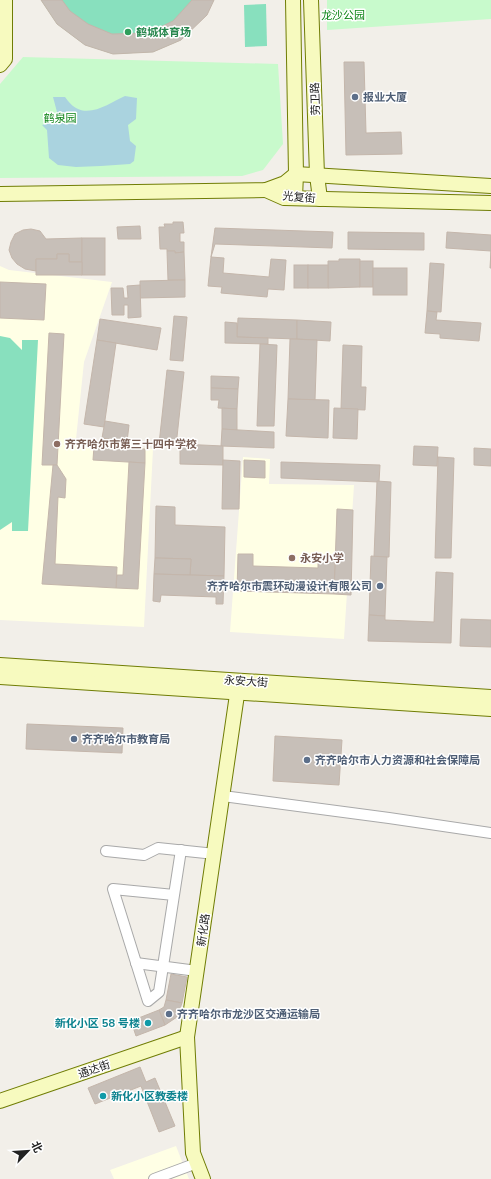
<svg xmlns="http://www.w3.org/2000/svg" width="491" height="1179" viewBox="0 0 491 1179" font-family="'Nunito Sans','Noto Sans SC',sans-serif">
<rect width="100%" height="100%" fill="#f2efe9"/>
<g fill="#ffffe5">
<path d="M0,266L9,270L112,282L84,362L76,439L153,449L144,627L0,620Z"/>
<path d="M243,457L270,459L269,484L354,485L344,639L230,632Z"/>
<path d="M176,1146L189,1179H114L110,1170Z"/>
</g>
<g fill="#c8facc">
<path d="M327,0H491V19L327,30Z"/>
<path d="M23,57L278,64L283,144L263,170L242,176L0,178V84Z"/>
</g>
<g fill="#88e0be">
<path d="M41,0H214L181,40L153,52L113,54L85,45L57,24Z"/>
<path d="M266,4L267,46L245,47L244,5Z"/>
<path d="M0,336L10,338L22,350V340H38L28,531H12V522L0,530Z"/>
</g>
<path fill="#aad3df" d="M125,96L137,98L136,119L128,125L130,141L136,146L134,161L130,164L101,166L76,167L58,165L49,158L47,130L42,125L49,123L57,112L53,97H65C68,101 72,106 76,108C92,117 111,102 125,96Z"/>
<g fill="#c7bfb8" stroke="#c4b6ab">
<path d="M41,0H62L70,11L88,24L112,34L148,33L173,21L192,0H214L207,15L181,40L153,52L113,54L85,45L57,24Z"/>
<path d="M344,62H364L366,133L401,132L402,154L346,155Z"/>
<path d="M173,222H183L184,233H180V242H184V252L175,253V251H167V249H160L159,227H165L164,224H173Z"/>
<path d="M140,226L141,239H118L117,227Z"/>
<path d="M215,228L333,232L332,248L215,244L211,257Z"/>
<path d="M31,229L40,231L46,239L82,238V262H69V254H57V259H36V271L25,269L17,264L12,258L9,250L11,242L15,234L23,230Z"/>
<path d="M348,232L424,233V250L348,249Z"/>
<path d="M447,232L491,235V268H490L491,251L446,248Z"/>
<rect x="82" y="238" width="23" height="37"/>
<path d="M167,251H175V253L184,252L185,280H168Z"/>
<path d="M57,254H69V262H82V275H36V259H57Z"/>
<path d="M211,257L224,258L223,273L269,277L271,259L286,260L284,290L268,289L267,297L221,293L222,287L208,286Z"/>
<path d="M339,259H360V287L328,288V261H339Z"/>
<rect x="360" y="261" width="13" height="26"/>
<path d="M430,263L444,264L441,312L427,311Z"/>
<rect x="294" y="265" width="14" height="23"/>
<rect x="308" y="265" width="20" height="23"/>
<rect x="373" y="268" width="34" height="27"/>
<path d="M185,280V297L140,298V281Z"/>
<path d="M0,282L46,284L44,320L0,318Z"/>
<path d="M140,285L141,317L128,318V305H124V315H112L111,288H123L124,298H128L127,286Z"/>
<path d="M427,311L437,312L436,320L481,323L479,341L440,338V334L425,333Z"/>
<path d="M174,316L187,317L183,361L170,360Z"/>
<path d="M238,318L297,320V339L237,337Z"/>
<path d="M100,319L161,328L157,350L97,340Z"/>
<path d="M297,320L331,322L330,341L297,339Z"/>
<path d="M225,322L237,323V337L268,338V344L225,343Z"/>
<path d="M49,333L64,334L57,465H42Z"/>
<path d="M290,339L317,340L315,400L288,399Z"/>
<path d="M97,340L116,343L104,427L84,424Z"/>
<path d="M260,344L277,345L274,426H257Z"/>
<path d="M343,345L362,346L361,387H366L365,410L341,409Z"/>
<path d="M167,370L184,372L176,446L159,444Z"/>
<path d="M211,376L239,377L238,389L211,388Z"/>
<path d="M211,388L238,389L237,409L218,408L219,400H211Z"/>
<path d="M288,399L329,400L328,438L286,436Z"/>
<path d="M222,408L237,409V430L222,429Z"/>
<path d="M334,408L358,409L357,439L333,438Z"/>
<path d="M105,421L129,425L127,442L102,438Z"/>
<path d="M222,429L274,432V448L221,446Z"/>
<path d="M180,444L223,446V465L180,464Z"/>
<path d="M94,446L145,449V463L93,460Z"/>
<path d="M414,446L438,447L437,466L413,465Z"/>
<path d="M474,448L491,449V466L474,465Z"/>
<path d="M438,457L454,458L451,558H435Z"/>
<path d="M223,460L240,461L239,509H222Z"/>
<path d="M244,460L265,461V478L244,477Z"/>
<path d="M129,462L145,463L138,589L116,588L117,575H123Z"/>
<path d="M281,462L380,465L379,482L281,478Z"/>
<path d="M53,465H57L66,479L65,498L58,497L55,564L117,567L116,588L42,584Z"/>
<path d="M377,481L391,482L389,557H374Z"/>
<path d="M156,506L175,507V525L225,527L224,576L190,575L191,559L155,558Z"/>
<path d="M337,509L353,510L351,595L334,594Z"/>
<path d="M238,554H253V566L318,568V556L335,557L334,594L237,591Z"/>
<path d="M371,556L387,557L385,616L369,615Z"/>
<path d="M155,558L191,559L190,575L154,574Z"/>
<path d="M436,572L453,573L451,643L368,641L369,615L385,616V620L434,622Z"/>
<path d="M154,574L224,576L223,604H216V597L161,595L160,602L153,601Z"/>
<path d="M461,619L491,620V647L460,646Z"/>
<path d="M27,724L123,728L122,753L26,749Z"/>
<path d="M275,736L342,740L339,785L273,781Z"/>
<path d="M171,974L187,977L182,1003L166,1000Z"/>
<path d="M166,1000L182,1003L177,1017L165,1025L159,1010L164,1007Z"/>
<path d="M159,1010L165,1025L136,1036L131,1021Z"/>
<path d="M140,1067L146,1082L155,1078L175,1126L159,1132L141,1086L95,1104L88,1088Z"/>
</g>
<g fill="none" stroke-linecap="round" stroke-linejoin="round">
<g stroke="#a9a9a9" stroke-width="12">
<g id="street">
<path d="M223,796L389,818L491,833"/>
<path d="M106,851L144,855L158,848L215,854"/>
<path d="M174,895L113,889L148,1001L159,992L181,850"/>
<path d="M136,963L197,971"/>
<path d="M154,1179L197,1163"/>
</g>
</g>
<g stroke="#707d05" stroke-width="16">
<g id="secondary">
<path d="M293,0L296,174L295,198"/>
<path d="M311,0L317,175L320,199"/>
<path d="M0,65L5,59V0"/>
<path d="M266,190L284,198L491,203"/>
<path d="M0,194L266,190L285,183L296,174L491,186"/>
<path d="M0,665L491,697"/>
<path d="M0,677L491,709"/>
<path d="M0,1101L187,1037"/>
<path d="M203,1179L193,1153L187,1037L239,681"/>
</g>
</g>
<use href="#street" stroke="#fff" stroke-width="10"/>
<use href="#secondary" stroke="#f7fabf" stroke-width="14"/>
</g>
<circle fill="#2e9e5b" stroke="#fff" stroke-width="1.5" cx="128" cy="32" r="4"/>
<g fill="#5c6f8a" stroke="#fff" stroke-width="1.5">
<circle cx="355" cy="97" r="4"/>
<circle cx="380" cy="586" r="4"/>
<circle cx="74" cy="739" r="4"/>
<circle cx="307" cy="760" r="4"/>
<circle cx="169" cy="1014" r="4"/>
</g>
<g fill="#8d6e63" stroke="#fff" stroke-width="1.5">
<circle cx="57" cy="444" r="4"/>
<circle cx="292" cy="558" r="4"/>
</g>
<g fill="#0f9aa8" stroke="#fff" stroke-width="1.5">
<circle cx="148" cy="1023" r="4"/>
<circle cx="103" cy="1096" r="4"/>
</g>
<g text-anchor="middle" stroke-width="3" stroke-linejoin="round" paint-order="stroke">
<g font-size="11" fill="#0c8416" stroke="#fff">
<text x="343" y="19">龙沙公园</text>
<text x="60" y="122">鹤泉园</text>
</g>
<g font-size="11" font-weight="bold" fill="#27864d" stroke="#fff" text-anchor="start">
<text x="136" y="36">鹤城体育场</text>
</g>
<g font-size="11" font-weight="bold" fill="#4e5e75" stroke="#fff" text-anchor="start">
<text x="363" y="101">报业大厦</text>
<text x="372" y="590" text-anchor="end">齐齐哈尔市震环动漫设计有限公司</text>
<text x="82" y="743">齐齐哈尔市教育局</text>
<text x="315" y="764">齐齐哈尔市人力资源和社会保障局</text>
<text x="177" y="1018">齐齐哈尔市龙沙区交通运输局</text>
</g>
<g font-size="11" fill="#222" stroke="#fff">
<text transform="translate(315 99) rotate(-92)" y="4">劳卫路</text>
<text transform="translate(299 197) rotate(5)" y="4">光复街</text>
<text transform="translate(246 681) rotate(4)" y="4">永安大街</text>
<text transform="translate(203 930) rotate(-82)" y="4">新化路</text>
<text transform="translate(94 1069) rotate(-19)" y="4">通达街</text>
</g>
<g font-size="11" font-weight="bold" fill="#785e54" stroke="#fff" text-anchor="start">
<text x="65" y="448">齐齐哈尔市第三十四中学校</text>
<text x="300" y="562">永安小学</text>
</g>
<g font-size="11" font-weight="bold" fill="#0d838f" stroke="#fff" text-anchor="end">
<text x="140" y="1027">新化小区 58 号楼</text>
<text x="111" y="1100" text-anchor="start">新化小区教委楼</text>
</g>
</g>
<g transform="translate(28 1151) rotate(65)" stroke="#ffffff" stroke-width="3" paint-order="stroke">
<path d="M0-3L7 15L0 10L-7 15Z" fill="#222222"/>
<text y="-6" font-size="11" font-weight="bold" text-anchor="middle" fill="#222222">北</text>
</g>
</svg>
